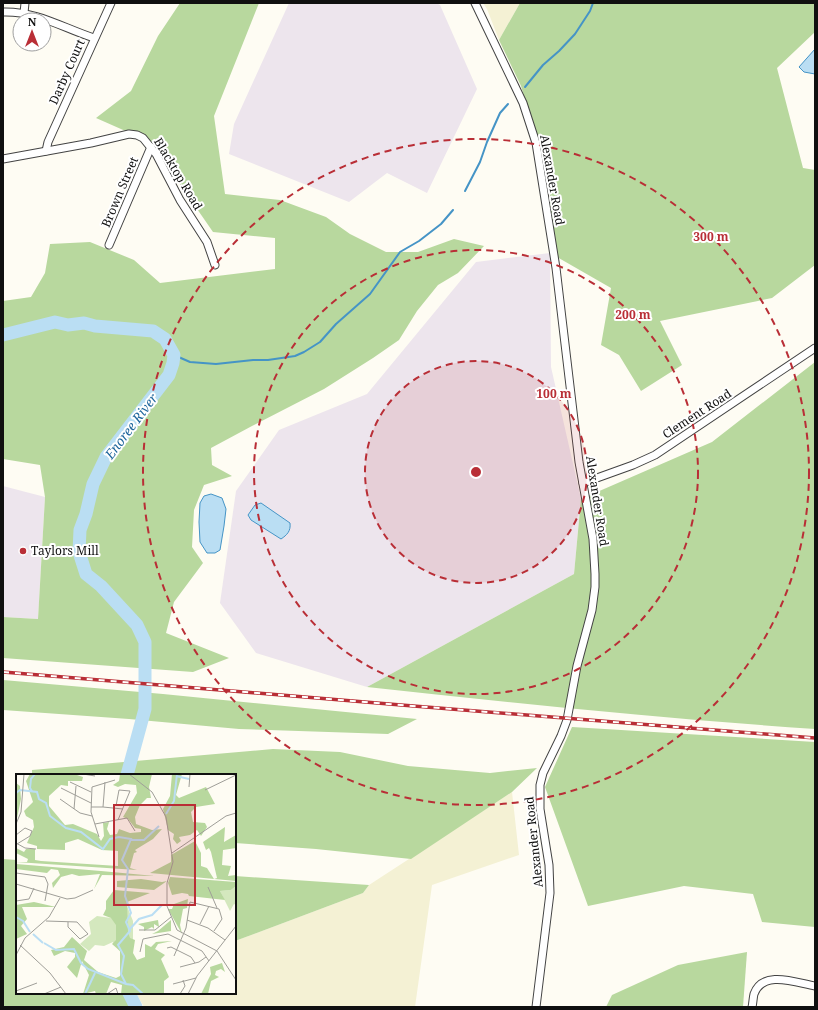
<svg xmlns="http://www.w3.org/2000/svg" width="818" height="1010" viewBox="0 0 818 1010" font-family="'Noto Serif',serif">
<rect width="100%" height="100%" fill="#fefcf3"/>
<g fill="#ede5ed">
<path d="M289,3H436L440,5L477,89L427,193L387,173L349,202L229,154L234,124Z"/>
<path d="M550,253L551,367L581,499L574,574L367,687L256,653L220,603L236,491L279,430L367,394L476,262Z"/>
<path d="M3,486L45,497L38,619L3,617Z"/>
</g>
<g fill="#f4f1d4">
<path d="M483,3H520L499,40L487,9Z"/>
<path d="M512,792L519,855L432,885L415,1007H144L136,993H235V941L363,893L369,885Z"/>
</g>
<g fill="#b8d89e">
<path d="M180,3H259L214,116L225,194L280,200L326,217L350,234L386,252H418L454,239L484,246L458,273L438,285L417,311L399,340L373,358L324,389L252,426L211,448L212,465L232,476L204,485L194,510L192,547L203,563L174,602L166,633L229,658L193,672L3,658V617L38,619L45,497L40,465L3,459V301L31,297L45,273L50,244L90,242L134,260L160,283L275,269V238L213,232L148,138L130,133L96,118L131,91L158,36Z"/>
<path d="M520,3H815V32L777,68L803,168L815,170V265L772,298L660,321L682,365L641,391L619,355L601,345L611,288L550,253V193L536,136L521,86L499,40Z"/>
<path d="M815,362V729C665,719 516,703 367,687L574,574L581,499L712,442Z"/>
<path d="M3,680L163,694L417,719L388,734L239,729L129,719L3,710Z"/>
<path d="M572,727L815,742V927L762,922L753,894L684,886L588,906L545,787Z"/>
<path d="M273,749L340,752L408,766L490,773L537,768L512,792L411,859L316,849L235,843V775H32V770Z"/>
<path d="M3,859L17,860V993H131L135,1007H3Z"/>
<path d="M235,876L369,885L363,893L235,941Z"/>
<path d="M747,952L743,1007H606L612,995L678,965Z"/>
</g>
<g fill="#badef3" stroke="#4594c6">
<path d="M815,49V74L804,72L799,67Z"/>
<path d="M211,494L222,498L226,509L224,526L220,550L215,553H207L200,542L199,522L200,503L204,496Z"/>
<path d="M261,503L290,523C291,531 287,535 281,539L251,520L248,515L255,505Z"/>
</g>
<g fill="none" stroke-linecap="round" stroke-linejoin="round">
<g stroke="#4594c6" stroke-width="2">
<path d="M525,87L543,65L559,51L575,34L590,11L593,3"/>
<path d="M465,191L480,162L487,142L500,113L508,104"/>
<path d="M174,355L190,362L216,364L253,360H268L295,356L304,352L320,342L336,324L370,294L400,252L419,241L441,224L453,210"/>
</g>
<g stroke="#badef3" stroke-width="13">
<path d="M3,335L55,322L68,325L84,323L95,326L153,331L165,339L174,355L173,363L169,375L106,457L93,484L86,514L80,530L79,552L86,574L101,586L137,625L145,642V709L127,775"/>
<path d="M129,993L136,1007"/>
</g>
<g stroke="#434343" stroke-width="9">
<g id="street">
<path d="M475,3L523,103L536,143L556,268L579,462L593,539L595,574V587L592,610L577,666L567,720L561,736L543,773L540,785V809L549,865L550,893L536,1007"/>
<path d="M3,12C37,11 63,28 94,38"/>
<path d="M24,13L25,3"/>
<path d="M46,151L48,142L111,3"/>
<path d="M3,159L91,143L129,134L137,135L143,138L156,154L180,200L207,242L215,265"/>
<path d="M109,245L151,147"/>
<path d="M583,483L633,465L655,455L815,348"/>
<path d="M752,1007C753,1003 753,998 754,994C763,969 797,983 815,986"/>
</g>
</g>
<use href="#street" stroke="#fff" stroke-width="7"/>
<g stroke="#b92e36" stroke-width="3.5">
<path id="rail" d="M3,672L401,705L815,738"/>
</g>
<use href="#rail" stroke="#fff" stroke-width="2" stroke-dasharray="6" stroke-linecap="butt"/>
</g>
<circle cx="476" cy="472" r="111" fill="#b92e36" fill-opacity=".12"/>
<g fill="none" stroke="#b92e36" stroke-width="2" stroke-dasharray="7 5">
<circle cx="476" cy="472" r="111"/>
<circle cx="476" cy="472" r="222"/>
<circle cx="476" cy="472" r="333"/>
</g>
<circle fill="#b92e36" stroke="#fff" stroke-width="1.5" cx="23" cy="551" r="4"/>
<g text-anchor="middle" stroke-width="4" stroke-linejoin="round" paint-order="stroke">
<g font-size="12" fill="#101010" stroke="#fff">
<text transform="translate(67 72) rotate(-66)" y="4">Darby Court</text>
<text transform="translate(178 174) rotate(59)" y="4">Blacktop Road</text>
<text transform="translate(552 180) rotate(80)" y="4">Alexander Road</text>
<text transform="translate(120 192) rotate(-67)" y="4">Brown Street</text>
<text transform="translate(697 414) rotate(-33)" y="4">Clement Road</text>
<text transform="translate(597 501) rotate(81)" y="4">Alexander Road</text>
<text transform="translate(534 842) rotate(-96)" y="4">Alexander Road</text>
</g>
<g font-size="12" fill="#101010" stroke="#fff" text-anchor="start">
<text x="31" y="555">Taylors Mill</text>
</g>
<g font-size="13" font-style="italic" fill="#1f669c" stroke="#fff">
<text transform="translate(131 426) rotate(-53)" y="5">Enoree River</text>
</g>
</g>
<g transform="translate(16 774)">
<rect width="220" height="220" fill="#fefcf3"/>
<path d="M220,112V131L218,130L214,137L204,117L215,116ZM109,127L117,147V171L108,183L97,168L88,172L79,171L73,177L64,170L75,160L73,148L81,142L95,144Z" fill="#d4e8be"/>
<path d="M14,0H58L67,3L66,7H52V12L45,11L33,22V32L49,51L57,50L81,60L85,67L88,62L87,49L93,48L91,55L94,61L101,60L103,55L114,59L125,58V55L119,54L112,45L107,43L121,19L120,11L109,10L102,13L97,11L103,7L104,0H136L133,13L135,24H131L124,31L119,43L120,50L136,56L146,55L137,65L119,76L121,78L118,79L114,94L121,96L0,88H11L12,85L0,79V74L8,78L10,75H19V86L25,87L102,92V77L86,76L62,65L49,69V76L21,75V72L11,69L18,53L17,46L10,42L8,37L17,28L10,7ZM156,0H166L160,21L163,24L190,13L199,30L180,33L175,38L177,48L189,49L191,53L185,62L181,56L174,61L163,63L165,67L161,70L157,65L158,60L152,56L147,35L154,22ZM0,9L4,12L5,25L0,49ZM209,53L208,68L220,61V74L207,76L206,91L215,92L212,102L220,101V107L134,99L155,88V81L179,67L185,79V92L191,94L198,105L201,104L195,78L193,74L190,76L187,68ZM0,90L85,97L139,102L86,101L78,115L84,100L63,102L56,100L45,103L37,114L36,109L44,101L42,96L35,95L31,99L0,95ZM154,103L220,108V112L215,116L204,117L209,126L173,122L172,120L166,119L156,121L152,109ZM125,105L146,108L151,107L138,116L101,113V107ZM98,116L134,119L111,128L112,158L114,164L119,166L117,179L121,186L129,183V170L135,173L140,168L156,167L142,170L139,175L149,181L145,185L153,203L148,207V220H105L106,211L95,208L90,220H80L79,217L67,220L73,201L66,187L61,204L51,193L59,183V179L49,177L38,182L35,176L48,173L56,163L71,177L68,186L82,198L100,204L104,202V177L96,170L100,166V151L95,144L87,141L90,135V127ZM172,125L171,134L167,135L164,151L166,160L152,135H156L158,130ZM18,128L40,133H6L11,145L5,152L11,160L0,165V131ZM142,146L143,153L138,150V155L136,153L128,157V153L122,150ZM155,146V157L136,160L142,157ZM206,189L209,198L205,195L200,197L199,201L203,203L195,207L192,220H185L195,200L194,193Z" fill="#b8d89e"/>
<path fill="none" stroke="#badef3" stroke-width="2" d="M160,2L173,5M16,17L14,14L15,5L19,0M0,19L4,16L21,18L23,25L30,29L34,42L50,54L65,58L87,75L94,65L103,63L115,65L106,86L112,95L109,122L115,139L110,148L114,157L102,171L108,182L105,200L110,210L117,211L127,220M150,40L158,27L161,0M115,66H128L143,52M0,143L7,147L14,158M113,156L123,145L136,141L146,131M17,160L27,169M28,169L40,176L58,175L65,189L72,195L110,210M69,220L79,199"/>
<path fill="none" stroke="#9f9e98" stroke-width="1" d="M67,0L79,2M113,0L136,18L150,43L157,88L151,109V132L161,156L201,177L220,206M54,8L75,18M173,13L174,0M45,14L75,29M189,16L220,1M44,25L64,39L76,42M100,32L103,16L114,17L102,46M75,33H87L89,8M87,33L107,35M58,35L60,12M0,50L5,38L8,0M79,50L111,44L119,57M0,61L9,54L16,57L14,62L1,70M83,63L75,38L76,13L99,6M0,69L9,74L20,75M156,79L210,42L220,39M0,99L29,103L32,110L29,127M0,110L51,125L59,124L77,116M192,113L201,134M0,127L13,125L18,114M171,146L192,154L209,166M30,147L61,148L72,160L64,165L52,153V148M184,150L193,132M123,156H139L155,143M4,171L34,199L50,220M151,174L155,173L175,183L179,189M124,178L127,165L152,160L186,177L193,187M0,181L9,164L33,143L44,124M158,182L170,154L174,128L203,135L206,145L198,157M164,193L183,188L190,183M157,210L180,204M0,217L21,209M28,220L45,213M91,220L100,214L102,220M164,220L169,212L167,206M172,220L181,202L220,152"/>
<path fill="#b92e36" fill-opacity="0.15" stroke="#b92e36" stroke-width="2" d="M98,31H179V131H98Z"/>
<rect width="220" height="220" fill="none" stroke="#101010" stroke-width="2"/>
</g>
<circle cx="476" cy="472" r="6" fill="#b92e36" stroke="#fff" stroke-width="2"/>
<g font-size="12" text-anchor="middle" font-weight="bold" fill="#b92e36" stroke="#fff" stroke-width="4" stroke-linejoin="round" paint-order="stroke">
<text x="711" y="241">300 m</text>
<text x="633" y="319">200 m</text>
<text x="554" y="398">100 m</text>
</g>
<rect width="818" height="1010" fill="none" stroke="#101010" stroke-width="8"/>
<g transform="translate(32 32)"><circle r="19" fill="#ffffff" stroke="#9f9f9f"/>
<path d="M0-3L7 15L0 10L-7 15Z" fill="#b92e36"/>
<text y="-6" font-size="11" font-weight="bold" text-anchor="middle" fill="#101010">N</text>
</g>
</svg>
